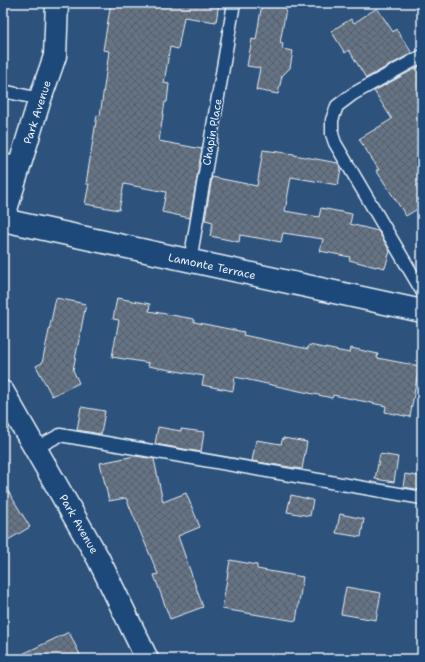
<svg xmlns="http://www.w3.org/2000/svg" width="425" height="662" viewBox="0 0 425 662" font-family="'Shantell Sans',sans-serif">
<defs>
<pattern id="building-cross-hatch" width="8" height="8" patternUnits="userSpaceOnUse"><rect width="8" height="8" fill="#657384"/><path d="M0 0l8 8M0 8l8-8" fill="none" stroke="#565e67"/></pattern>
</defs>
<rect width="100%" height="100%" fill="#2d527c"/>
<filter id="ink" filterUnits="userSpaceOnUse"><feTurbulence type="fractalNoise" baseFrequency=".025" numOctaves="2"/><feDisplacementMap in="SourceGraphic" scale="8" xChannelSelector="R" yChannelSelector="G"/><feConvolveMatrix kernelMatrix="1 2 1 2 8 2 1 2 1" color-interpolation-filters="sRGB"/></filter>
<g filter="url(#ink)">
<g fill="url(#building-cross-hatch)" stroke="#e8f1f8">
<path d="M111,3H219L216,22L184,17L178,49L170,47L164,83L169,84L167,102H165L159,141L202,149L190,218L162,212L166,192L124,184L119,210L85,204L89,184H86L97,115L100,116L109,51L103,50Z"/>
<path d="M262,3H287L280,43L283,44L282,49L293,51L290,68L282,76L278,94L256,90L260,68L247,66L252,39L256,40Z"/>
<path d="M377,8L393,32L396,29L412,53L366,78L349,50L345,53L331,31L351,19L354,23Z"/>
<path d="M420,66L422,70V206L406,216L376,170H379L359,139L392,119L374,91Z"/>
<path d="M263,150L294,154V155L338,163L341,168L338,185L291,177L285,211L319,217L321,208L352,214L350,224L378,231L390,251L385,268L377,266L376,267L349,260L350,257L320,251L323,239L283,233L281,242L240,235L239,242L210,236L213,222L205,220L212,177L257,186Z"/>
<path d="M56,298L86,304L73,370L79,383L52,396L36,366L42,363Z"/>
<path d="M117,298L150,304L149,311L194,319V322L244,332L243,335L308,349L309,345L350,353L351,348L378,354L377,358L419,366L410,417L385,412L386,406L333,395L332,398L235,377L233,391L202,385L204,376L148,366L149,363L112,357L119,320L113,319Z"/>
<path d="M81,407L105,411L101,434L77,430Z"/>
<path d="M158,427L181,431V429L204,432L201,452L155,444Z"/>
<path d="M283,438L307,442L302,469L252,461L256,440L281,444Z"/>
<path d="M380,454L398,457L394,482L375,479Z"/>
<path d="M135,456L154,459L163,502L186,493L200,527L178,536L203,607L170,619L154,575L158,574L126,498L109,501L100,463Z"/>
<path d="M405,474L422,477V490L403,487Z"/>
<path d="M3,483L30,527L3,543Z"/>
<path d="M291,495L313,500L310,516L287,512Z"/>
<path d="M340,514L364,519L361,537L336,533Z"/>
<path d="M230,560L257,565V569L303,577L296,621L222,609Z"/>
<path d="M346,587L381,593L376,620L341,614Z"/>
<path d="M69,632L82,659H12Z"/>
</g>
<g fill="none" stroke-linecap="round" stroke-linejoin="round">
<g stroke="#e8f1f8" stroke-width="15">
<g id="lane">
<path d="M422,56L353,94L337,106L332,120V134L335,143L422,291"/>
<path d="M3,91L40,99"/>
<path d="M3,160L20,164"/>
<path d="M190,261L234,3"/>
<path d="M36,448L60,435L422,498"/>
</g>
</g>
<g stroke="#e8f1f8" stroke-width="25">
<g id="street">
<path d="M3,219L39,102L55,56L57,3"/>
<path d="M3,220L422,311"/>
<path d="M3,392L98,558L147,659"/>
</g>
</g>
<use href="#lane" stroke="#1f4a7a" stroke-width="12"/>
<use href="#street" stroke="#1f4a7a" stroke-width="22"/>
</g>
</g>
<g text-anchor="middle" stroke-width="3" stroke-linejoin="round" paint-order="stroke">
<g font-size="11" fill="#e8f1f8" stroke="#1f4a7a">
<text transform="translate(37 112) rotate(-72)" y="4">Park Avenue</text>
<text transform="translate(212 132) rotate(-80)" y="4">Chapin Place</text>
<text transform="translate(212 266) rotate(12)" y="4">Lamonte Terrace</text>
<text transform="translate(79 524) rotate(60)" y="4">Park Avenue</text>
</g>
</g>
<rect width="425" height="662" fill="none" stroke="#1f4a7a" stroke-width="16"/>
<rect x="8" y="8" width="409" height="646" fill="none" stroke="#e8f1f8" stroke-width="1.5" filter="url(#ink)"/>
</svg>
